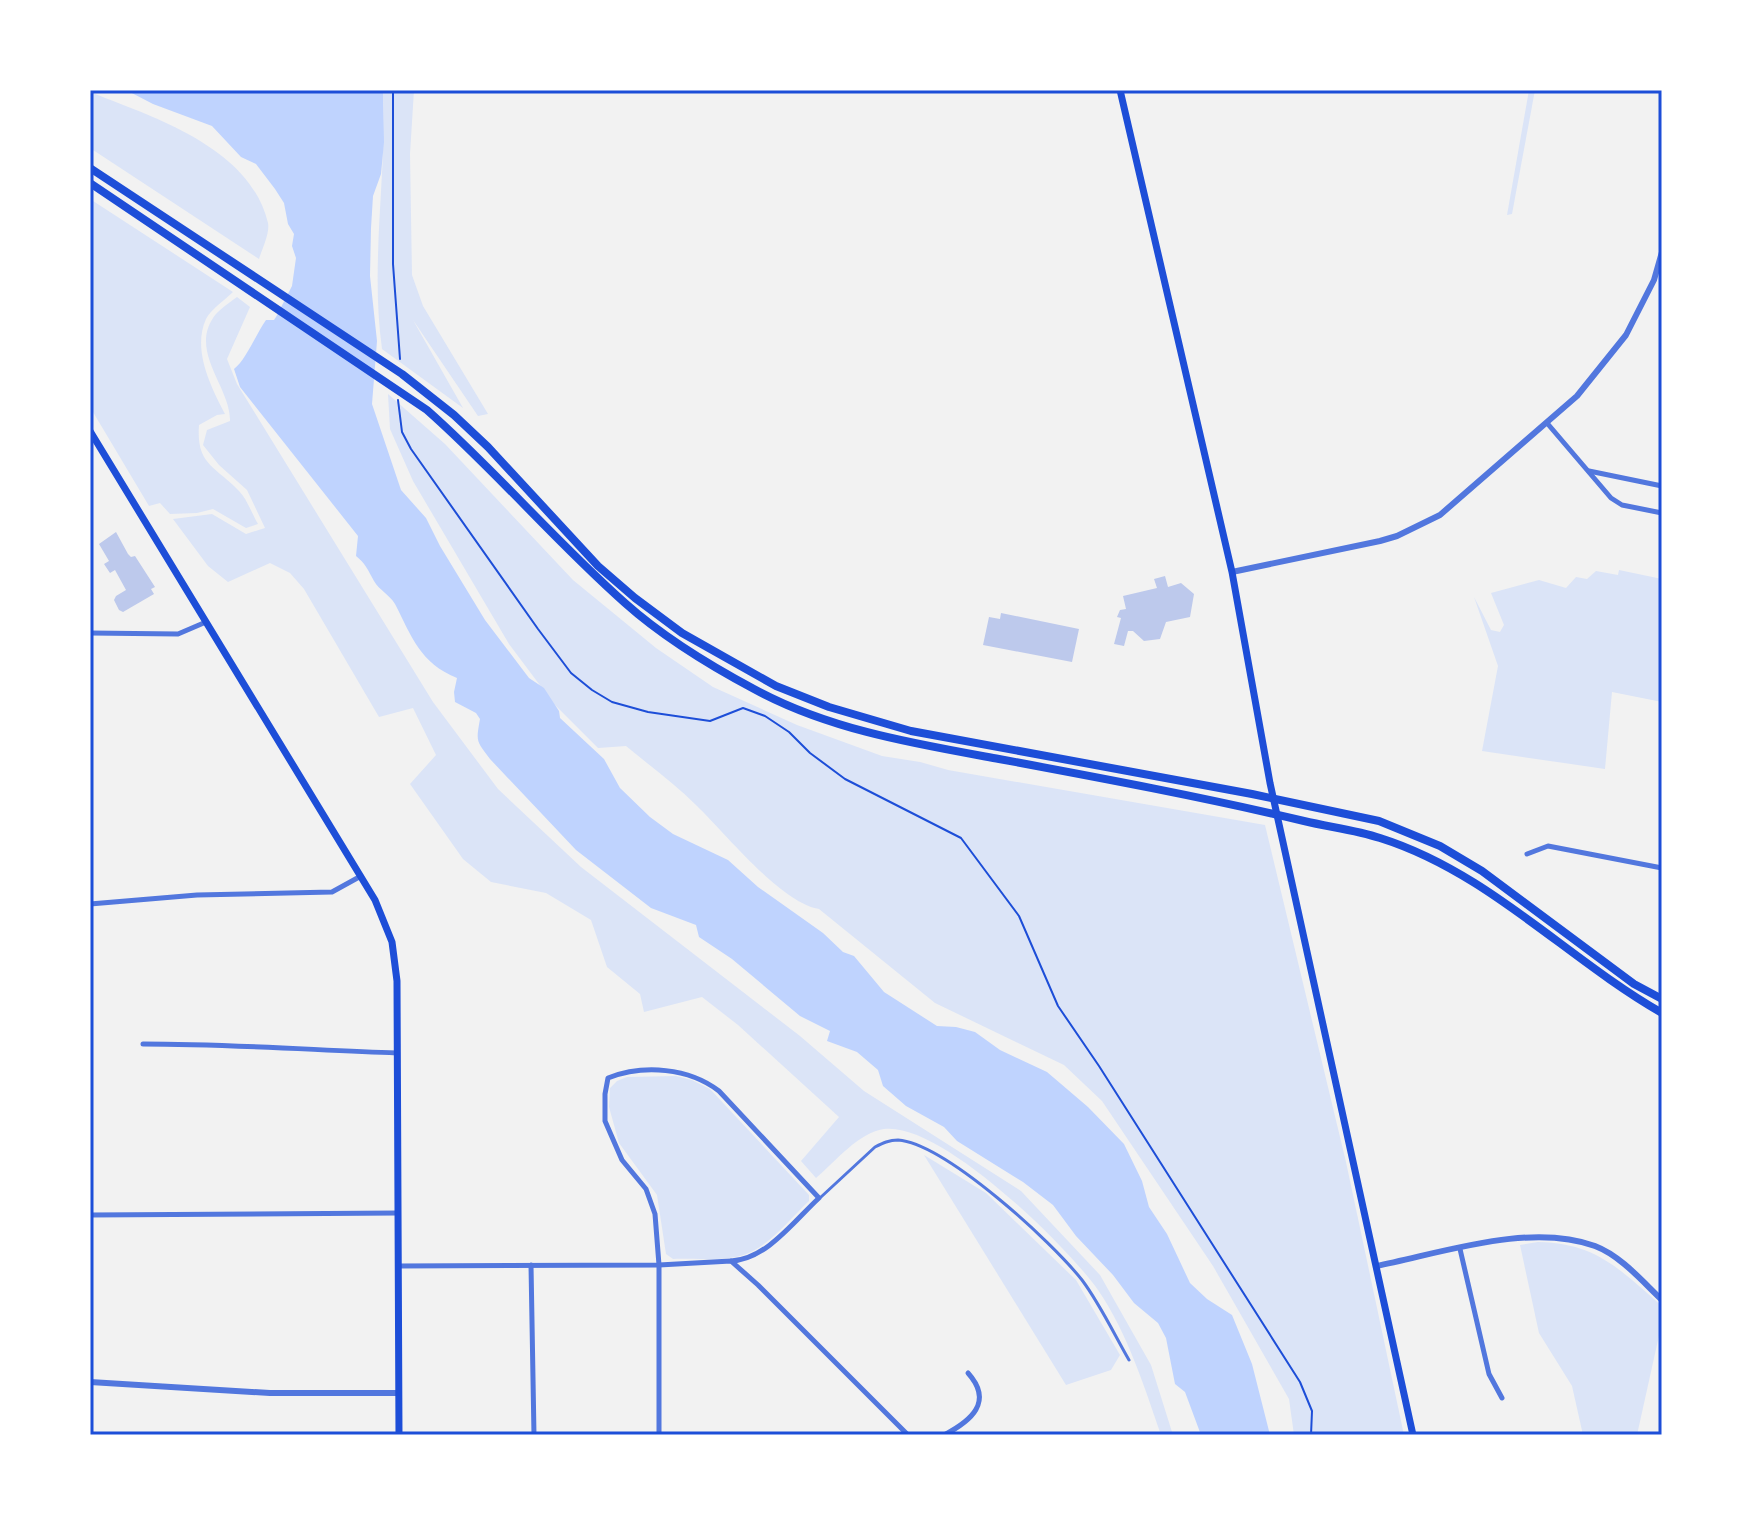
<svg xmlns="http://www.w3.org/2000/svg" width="1752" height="1525" viewBox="0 0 1752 1525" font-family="'Libre Baskerville',serif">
<rect width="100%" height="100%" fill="#f2f2f2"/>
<g fill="#dbe4f7">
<path d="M383,90H414L410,154L412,275L423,306L488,414L478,416L413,320L463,408L382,349C370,262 387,177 383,90Z"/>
<path d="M1529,90H1535L1512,214L1507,215Z"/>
<path d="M90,92C153,117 250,147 268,223C270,233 262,249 259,259L90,148Z"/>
<path d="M90,199L233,292C225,300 211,309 206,319C192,350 211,387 225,414L217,415L199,425C196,465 215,466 239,491C247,499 252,514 258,524L246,528L213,509L197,513L170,514L160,503L149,506L90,407Z"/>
<path d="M237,297L250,307L227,359L237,384L433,702L498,789L581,867L800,1036L864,1091L1021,1191L1100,1275L1151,1365L1172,1432L1161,1435C1144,1386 1128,1334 1098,1290C1067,1246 940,1121 884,1129C858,1133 836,1161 816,1178L801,1161L839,1117L738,1025L702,997L644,1012L640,994L607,967L591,920L546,893L491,882L463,859L410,784L436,755L413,708L379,717L304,589L290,573L270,563L228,582L208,566L173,519L212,514L246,534L265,528L247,490L219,465L203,445L207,430L230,421C231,388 190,353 213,318C218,310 229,303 237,297Z"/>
<path d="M388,394L445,444L573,580L656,648L713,687L797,725L882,756L920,762L948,770L1265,825L1346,1162L1404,1435H1294L1289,1399L1213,1266L1102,1101L1064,1065L935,1003L819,909C781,903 726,834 697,806C675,784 650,766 626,746L598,748L554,704L509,644L413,481L390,429Z"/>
<path d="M1619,570L1662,579V702L1612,692L1605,769L1482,751L1498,666L1474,597L1491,630L1500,632L1504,625L1491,593L1539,580L1566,588L1576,577L1587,579L1596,571L1618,575Z"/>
<path d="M676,1076L692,1080L710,1089L809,1195V1201C791,1218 774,1240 753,1251C731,1263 697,1258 673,1259L666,1254L657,1195L619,1143L609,1107L610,1088L617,1081L627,1077Z"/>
<path d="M924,1155L986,1193L1076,1280L1120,1355L1111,1370L1066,1385Z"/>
<path d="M1538,1242C1597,1243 1620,1270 1662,1306V1322L1637,1435H1583L1572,1386L1539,1333L1520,1245Z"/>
</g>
<path fill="#bfd3fe" d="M126,90H383L384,142L381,174L373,196L371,228L370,276L377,341L372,404L401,490L426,518L440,546L485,620L529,678L544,688L559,711L560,718L604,759L620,788L650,817L673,834L728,860L758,887L823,933L843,952L854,956L884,992L937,1026L956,1027L975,1032L1000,1050L1047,1072L1088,1107L1124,1144L1142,1181L1149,1207L1167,1234L1190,1283L1207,1299L1232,1315L1252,1364L1270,1435H1201L1185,1392L1175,1384L1166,1338L1158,1323L1134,1303L1113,1275L1076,1236L1053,1205L1023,1182L957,1141L944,1127L906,1106L883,1086L878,1070L857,1052L827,1041L830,1031L800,1016L732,959L699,937L696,925L651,908L576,850L490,759C476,740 476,742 480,719L476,713L455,702L454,692L457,678C420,663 412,637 395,604C390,595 379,590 374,581C368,570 365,563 356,556L358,536L240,387L234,369C246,360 256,334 266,320H274L276,317L292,286L296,258L292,246L294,234L288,224L284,203L275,189L256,164L241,157L212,126L153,104Z"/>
<g fill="#bdc9ec">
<path d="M116,532L128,554L131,557L135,556L155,587L151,589L154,594L123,612L119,610L114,600L116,596L126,590L115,570L110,573L104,564L109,561L99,544Z"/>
<path d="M1165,576L1168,587L1181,583L1194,594L1190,617L1166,622L1160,639L1144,641L1133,631H1128L1124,646L1114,644L1121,618L1117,617L1120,610L1126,609L1123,596L1157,588L1154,579Z"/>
<path d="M1001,613L1079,629L1072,662L983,645L989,617L1000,619Z"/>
</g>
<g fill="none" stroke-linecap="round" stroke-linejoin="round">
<g stroke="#1d4ed8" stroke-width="2">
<path d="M393,90V264L400,359"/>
<path d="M398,400L402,432L411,449L538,629L571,673L592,690L612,702L648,712L710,721L743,708L765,716L789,732L810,753L845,779L961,838L1019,916L1058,1006L1099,1066L1300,1382L1312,1411L1311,1435"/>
</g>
<path stroke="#5277de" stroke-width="3" d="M821,1197L875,1147C883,1143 889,1140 898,1140C946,1144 1052,1242 1082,1280C1100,1304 1114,1334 1129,1360"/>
<g stroke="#5277de" stroke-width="5">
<path d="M1547,423L1611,498L1622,505L1662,513"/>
<path d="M1589,471L1662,486"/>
<path d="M90,633L178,634L206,622"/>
<path d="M1527,854L1548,846L1662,868"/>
<path d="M90,904L197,895L332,892L361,876"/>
<path d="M143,1044C228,1044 313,1050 397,1053"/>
<path d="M90,1215L398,1213"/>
<path d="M1460,1249L1489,1374L1502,1398"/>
<path d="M531,1265L534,1435"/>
<path d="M398,1266L659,1265L731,1261L758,1285L908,1435"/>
<path d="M659,1435V1265L655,1214L646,1189L622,1160L605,1121V1094L608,1078C644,1064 689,1068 719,1091L819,1198C795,1220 766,1260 731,1261"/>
<path d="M944,1435C971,1421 994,1402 968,1373"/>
</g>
<g stroke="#5277de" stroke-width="6">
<path d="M1232,572L1380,541L1397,536L1440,515L1577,396L1626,335L1654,280L1662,252"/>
<path d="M1376,1266C1442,1253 1530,1222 1595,1246C1621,1256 1642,1281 1662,1300"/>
<path d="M90,1382L270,1393H399"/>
</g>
<g stroke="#1d4ed8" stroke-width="7">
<path d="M1120,90L1232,572L1270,783L1413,1435"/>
<path d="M90,431L375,900L392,942L397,981L399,1435"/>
</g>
<g stroke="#1d4ed8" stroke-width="8">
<path d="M90,168L402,374L454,415L488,447L598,566L635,598L682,633L776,686L829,707L911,731L1252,794L1379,821L1440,846L1482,871L1634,984L1662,999"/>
<path d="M90,183L427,410C496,471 556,542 625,603C663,637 709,665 754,689C829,730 916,744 999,759C1101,778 1203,797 1304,821C1329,827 1356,830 1380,838C1488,872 1566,958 1662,1013"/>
</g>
</g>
<rect width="1752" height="1525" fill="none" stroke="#ffffff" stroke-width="184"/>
<rect x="92" y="92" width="1568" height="1341" fill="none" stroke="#1d4ed8" stroke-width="3"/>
</svg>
